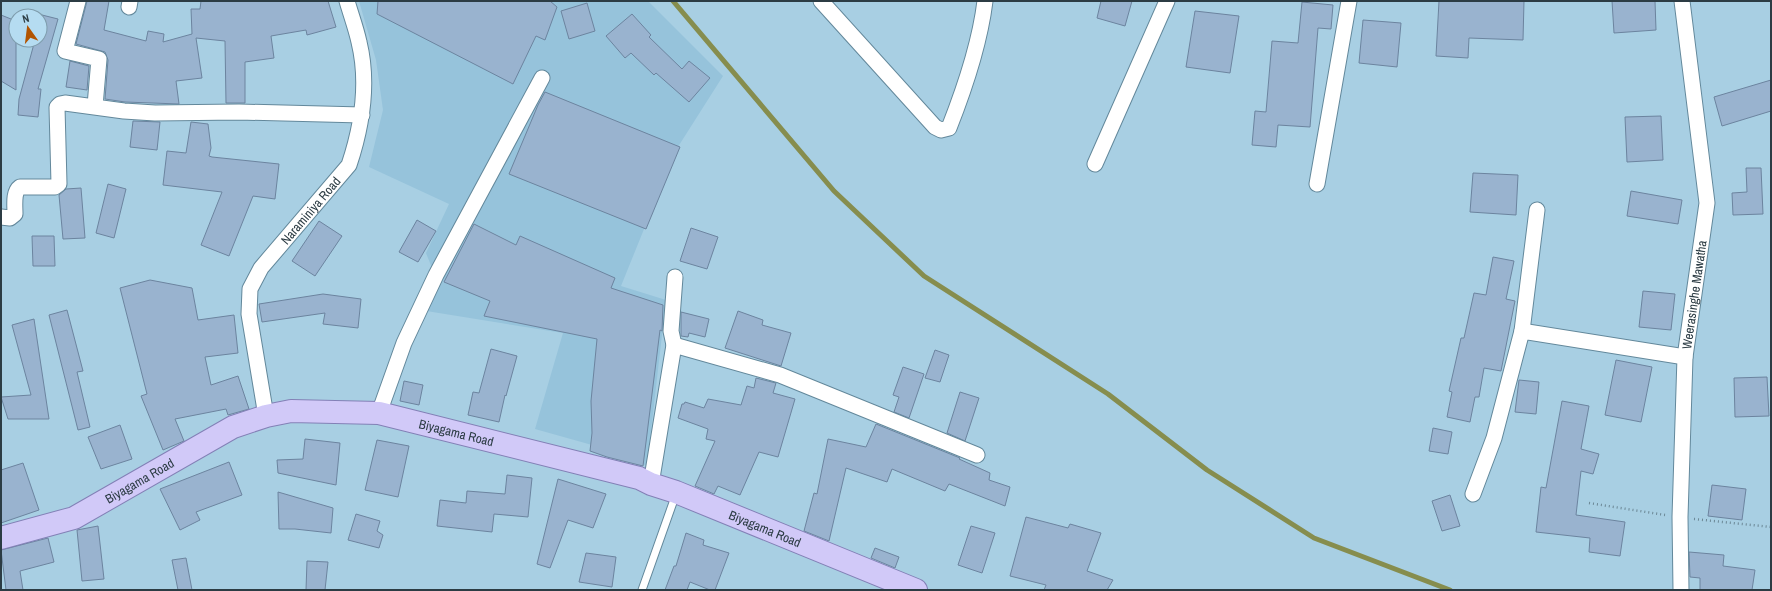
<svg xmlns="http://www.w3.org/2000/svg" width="1772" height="591" viewBox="0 0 1772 591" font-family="'Archivo Narrow',sans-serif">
<rect width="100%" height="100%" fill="#a8cfe3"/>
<path fill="#96c3db" d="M359,1H648L723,76L676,150L621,286L666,300L647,466L617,452L535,429L563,333L414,309L434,273L426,253L449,204L369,167L383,110L376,60Z"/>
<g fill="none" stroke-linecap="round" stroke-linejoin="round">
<path stroke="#868d4e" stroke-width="5" d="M673,1L834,191L924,276L1108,394L1207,470L1314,538L1450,590"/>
</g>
<g fill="#99b3cf" stroke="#6c849f">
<path d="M87,1H109L104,30L146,41L148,31L164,34L163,42L192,34L191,9H200L201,1H328L336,27L307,35L306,30L271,36L274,58L245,62V103H226L225,41L196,38L202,78L176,81L179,104L125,102L105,99L108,60L105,52L76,44Z"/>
<path d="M378,1H550L557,7L545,40L536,36L513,84L377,14Z"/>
<path d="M1101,1H1132L1125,26L1097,18Z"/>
<path d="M1439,1H1524L1523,40L1469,38L1468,58L1436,56Z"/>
<path d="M1612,1H1655L1656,30L1614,33Z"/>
<path d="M1302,2L1333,5L1331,29L1318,28L1310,127L1278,125L1276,147L1252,145L1255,111L1266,112L1272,41L1298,43Z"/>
<path d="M587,3L595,31L569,39L561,11Z"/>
<path d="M1195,11L1239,16L1230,73L1186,67Z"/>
<path d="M632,14L651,35L649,37L682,69L689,61L710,78L689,102L656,73L654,75L631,53L625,58L606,36Z"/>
<path d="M1,15L16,21V90L1,81Z"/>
<path d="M42,15L58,19L38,89H41L38,117L18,115L19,99L35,40H40V24Z"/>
<path d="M1363,20L1401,23L1397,67L1359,63Z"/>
<path d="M70,61L89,66L87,90L66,87Z"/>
<path d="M1771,80V111L1722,126L1714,97Z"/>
<path d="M545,92L680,147L646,229L509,174L538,105Z"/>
<path d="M1661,116L1663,160L1627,162L1625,117Z"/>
<path d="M133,121L160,122L157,150L130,147Z"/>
<path d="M191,122L208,124L211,148L209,156L212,157L279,164L275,199L253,196L229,256L201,245L222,192L163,185L167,151L186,153Z"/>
<path d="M1746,168H1761L1763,214L1733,215L1732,193L1747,192Z"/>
<path d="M1473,173L1518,175L1516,215L1470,212Z"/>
<path d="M108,184L126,189L114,238L96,233Z"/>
<path d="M81,188L85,238L63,239L59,195L66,189Z"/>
<path d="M1631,191L1682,200L1678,224L1627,216Z"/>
<path d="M417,220L436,231L418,262L399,252Z"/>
<path d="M319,221L342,236L315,276L292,261Z"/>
<path d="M474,224L516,245L520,236L615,278L611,288L663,305L662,331L660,330L643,466L607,457L590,451L592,433L591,401L597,339L484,316L490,301L444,282Z"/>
<path d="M691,228L718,237L707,269L680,261Z"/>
<path d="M32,236H54L55,266H33Z"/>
<path d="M1493,257L1514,261L1506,299L1515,301L1501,371L1484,368L1479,397H1475L1470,422L1447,417L1452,392L1449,391L1454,369L1461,338H1464L1474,293L1486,295Z"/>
<path d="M150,280L192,288L198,320L234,315L238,353L205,357L211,385L238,376L249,409L228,415L226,409L175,419L184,441L163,450L141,396L147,394L120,288Z"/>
<path d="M1643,291L1675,294L1671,330L1639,327Z"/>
<path d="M323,294L361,299L358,328L323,324L325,313L262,322L259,304Z"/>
<path d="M67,310L83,371L77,372L90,427L78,430L49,315Z"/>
<path d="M738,311L763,320L762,325L791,333L781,366L725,348Z"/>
<path d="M681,312L709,319L705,337L689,333L688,337L681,336Z"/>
<path d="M34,319L49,419H8L1,397L31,395L12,325Z"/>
<path d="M491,349L517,356L506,396L505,395L499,422L468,415L473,392L479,393Z"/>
<path d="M935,350L949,355L940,382L925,378Z"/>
<path d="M1616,360L1652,367L1641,422L1605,415Z"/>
<path d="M903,367L924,374L909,418L894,412L899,397L893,395Z"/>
<path d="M1767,377L1769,416L1735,417L1734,378Z"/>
<path d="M756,378L776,383L773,393L795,399L778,457L759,452L740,495L718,486L714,494L695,486L715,441L706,439L708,429L678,418L682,404H684L685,402L704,408L708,399L741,405L747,386L754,388Z"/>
<path d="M1519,380L1539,382L1536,414L1515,412Z"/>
<path d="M404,381L423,385L419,405L400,401Z"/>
<path d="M960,392L979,398L965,441L947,433Z"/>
<path d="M1562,401L1589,406L1581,449L1599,454L1593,474L1581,471L1576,515L1625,522L1620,556L1589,552L1590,538L1536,532L1541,487L1546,488Z"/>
<path d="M876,424L960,458L959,459L990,473L989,480L1010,487L1005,506L949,484L945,491L892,469L887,482L846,468L829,541L804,531L814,493L817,494L828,439L866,447Z"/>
<path d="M120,425L132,459L101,469L88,437Z"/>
<path d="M1433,428L1452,432L1448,454L1429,451Z"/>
<path d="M305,439L340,443L336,485L278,473L277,460L303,459Z"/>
<path d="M377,440L409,446L398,497L365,490Z"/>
<path d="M229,462L242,495L196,512L200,520L180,530L160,489Z"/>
<path d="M23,463L39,510L1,523V470Z"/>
<path d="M507,475L532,478L528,517L494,514L492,532L437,526L440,500L466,503L467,491L505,494Z"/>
<path d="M558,479L606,494L593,528L568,520L550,568L537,564Z"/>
<path d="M1712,485L1746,489L1742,520L1708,516Z"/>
<path d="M278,492L333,508L331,533L295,529H279Z"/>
<path d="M1450,495L1460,526L1442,531L1432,501Z"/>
<path d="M356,514L380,521L377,531L383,535L379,548L348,540Z"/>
<path d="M1026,517L1068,528L1070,524L1101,533L1087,571L1113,580L1107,590H1044L1046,585L1010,576Z"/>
<path d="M98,526L104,579L82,581L77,530Z"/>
<path d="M971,526L995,533L982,573L958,565Z"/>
<path d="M686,533L704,540L703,545L729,553L715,590H710L690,582L687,590H665L674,566H676Z"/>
<path d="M48,538L54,562L20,571L23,590H6L1,550Z"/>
<path d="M875,548L899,557L895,568L871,558Z"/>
<path d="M1689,552L1724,555L1723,566L1755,570L1752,590H1700V578L1690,577Z"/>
<path d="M586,553L616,557L612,587L579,582Z"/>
<path d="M186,558L192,590H178L172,560Z"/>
<path d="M307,561L328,562L325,590H306Z"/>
</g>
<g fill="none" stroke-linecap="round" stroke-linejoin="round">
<g stroke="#63889b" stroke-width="9">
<path id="service" d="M642,590L676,494"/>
</g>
<g stroke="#63889b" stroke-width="17">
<g id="minor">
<path d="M78,1L65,51L99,59L95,106"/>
<path d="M821,1L935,127L941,130L949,128C964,90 980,42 985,1"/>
<path d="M129,7L130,1"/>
<path d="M1095,164L1167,1"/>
<path d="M1317,184L1349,1"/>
<path d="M1,217L10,218L15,214C15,205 13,192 20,187H55L59,184L57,107L60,104L65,103L124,111L155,113L239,112L362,115"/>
<path d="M1522,331L1537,210"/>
<path d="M674,345L780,375L977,455"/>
<path d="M379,413L404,343L436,275L542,78"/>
<path id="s1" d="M266,416L249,314L250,289L261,268L349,165C362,126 369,83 359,42C356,28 351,15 347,1"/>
<path d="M651,484L674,345L671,331L675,277"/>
<path d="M1473,494L1494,438L1522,331L1685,357"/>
<path id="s2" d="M1681,590L1680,517L1685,357L1707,203L1682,1"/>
</g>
</g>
<g stroke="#8380b6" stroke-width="24">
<g id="primary">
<path id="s3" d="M1,538L74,518L233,427L266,416L291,411L379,413L639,478L651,484L676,492L916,590"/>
</g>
</g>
<g stroke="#6b8795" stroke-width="2.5" stroke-dasharray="1 3" stroke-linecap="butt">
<path d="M1589,503L1665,515"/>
<path d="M1694,519L1771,527"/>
</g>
<use href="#service" stroke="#fff" stroke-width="7"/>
<use href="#minor" stroke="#fff" stroke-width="15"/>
<use href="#primary" stroke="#d1c9f8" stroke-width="22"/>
</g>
<g text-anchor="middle" stroke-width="4" stroke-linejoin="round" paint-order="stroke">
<g font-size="13" fill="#2c3c44" stroke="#b5dcf1">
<text dy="5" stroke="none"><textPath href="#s1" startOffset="228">Naraminiya Road</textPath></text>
<text dy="5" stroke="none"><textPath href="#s2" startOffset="296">Weerasinghe Mawatha</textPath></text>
<text dy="5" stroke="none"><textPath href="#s3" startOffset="487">Biyagama Road</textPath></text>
<text dy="5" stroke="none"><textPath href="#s3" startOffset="151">Biyagama Road</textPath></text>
<text dy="5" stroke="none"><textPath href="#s3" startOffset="811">Biyagama Road</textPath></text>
</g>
</g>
<rect width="1772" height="591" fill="none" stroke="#2c3c44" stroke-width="4"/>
<g transform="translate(28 28) rotate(346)"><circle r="19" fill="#b5dcf1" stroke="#7e9cac"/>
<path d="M0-3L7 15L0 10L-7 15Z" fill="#b25400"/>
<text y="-6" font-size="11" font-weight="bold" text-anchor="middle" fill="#2c3c44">N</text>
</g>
</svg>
